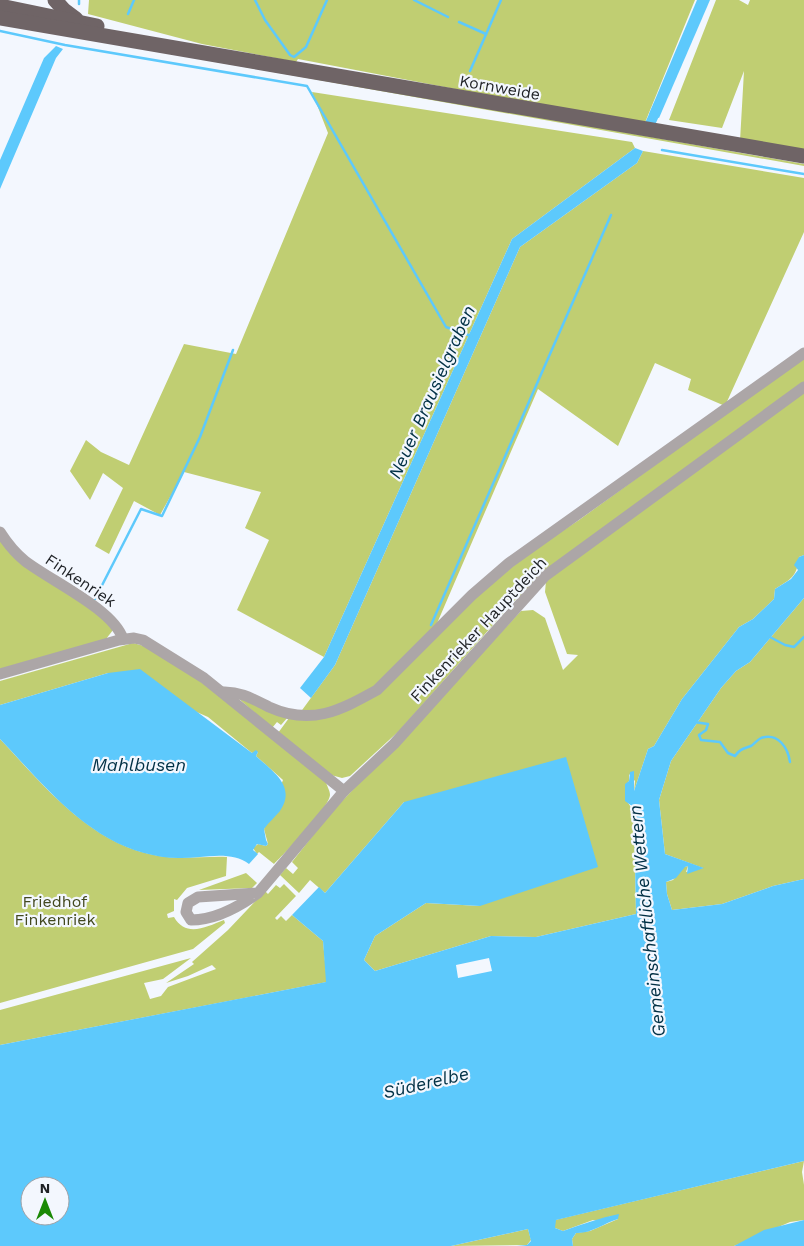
<svg xmlns="http://www.w3.org/2000/svg" width="804" height="1246" viewBox="0 0 804 1246" font-family="'Work Sans',sans-serif">
<rect width="100%" height="100%" fill="#f3f7fe"/>
<g fill="#c0ce72">
<path d="M89,0H695L644,125L298,59L296,62L202,44L88,14Z"/>
<path d="M716,0H739L748,5L750,0H804V150L740,141L744,71L722,128L669,120Z"/>
<path d="M98,41L188,55L804,164V166Z"/>
<path d="M312,92L632,142L635,148L512,239L324,657L237,610L269,540L245,528L261,492L184,472L160,515L134,501L109,554L95,546L123,488L103,473L90,500L70,471L86,440L101,452L129,465L184,344L236,354L328,133Z"/>
<path d="M643,151L804,178V232L725,406L688,390L691,379L655,363L618,446L538,389L432,635L358,701L297,717L335,665L520,247L637,163Z"/>
<path d="M804,357V383L516,599L400,730L350,776L342,778L331,775L278,733L289,718L352,707L479,593L535,549L579,520Z"/>
<path d="M804,392V555L799,557C797,577 791,579 775,589L774,599L753,619L739,627L682,699L654,746L648,749L634,791L635,781L629,774V781L625,787V798L634,812L636,914L536,937L491,936L375,971L364,960L375,936L426,903L480,906L404,802L325,893L310,880L299,893L280,875L286,868L293,874L298,868L292,862L329,815L521,611L533,610L545,618L563,670L578,655L567,654L545,592L546,581Z"/>
<path d="M0,539L101,616L113,630L106,639L0,669Z"/>
<path d="M804,598V879L773,886L722,904L672,910L667,894L666,882L673,880L684,867L688,866L686,872L703,868L665,854L659,800L671,761L721,688L736,671L750,662Z"/>
<path d="M133,643L144,646L195,677L326,781C326,785 330,790 330,795C329,808 285,853 274,864L259,852L257,854L253,848L258,844L266,846L268,844L264,829L283,780L256,756L258,752L252,753L208,717L108,673L0,705V681Z"/>
<path d="M238,698L288,717L281,725L277,722L272,728Z"/>
<path d="M0,739C44,786 91,845 159,856C182,860 205,856 227,857L226,876L187,888L177,900L174,899V911L167,914L168,918L174,917C186,938 206,927 224,920L225,923L193,949L0,1003Z"/>
<path d="M246,873L257,883L252,888L199,890Z"/>
<path d="M284,884L296,896L275,918L277,920L281,916L286,921L292,915L323,941L327,982L0,1045V1010L191,958L163,979L144,983L150,999L161,996L168,987L216,969L212,965L188,976L166,983L194,964L192,962L228,930L265,891L268,894L276,885L280,888Z"/>
<path d="M804,1161L802,1172L804,1185V1220L790,1222L734,1246H573L572,1239L576,1233L590,1231L618,1219L611,1216L599,1221L593,1220L563,1231L555,1228V1220Z"/>
<path d="M528,1229L531,1240L527,1245L451,1246Z"/>
</g>
<g fill="#5dc9fc" fill-rule="evenodd">
<path d="M697,0H710L659,118L649,114Z"/>
<path d="M56,46L63,49L56,58L0,189V160L44,58Z"/>
<path d="M635,148L643,151L637,163L520,247L335,665L311,698L300,688L324,657L512,239Z"/>
<path d="M804,555V598L750,662L736,671L721,688L671,761L659,800L665,854L704,868L687,874L688,866L685,867L676,878L666,882L667,894L672,910L722,904L773,886L804,879V1161L556,1220L555,1228L563,1231C582,1224 600,1218 619,1214L618,1219C604,1223 591,1234 576,1233L572,1239L573,1246H517L527,1245L531,1241L528,1229L451,1246H0V1045L326,982L323,941L292,915L319,887L325,893L404,802L566,757L598,867L480,906L426,903L375,936L364,960L375,971L491,936L536,937L636,914L634,812L632,806L625,801V784L629,781L630,772L634,771V791L648,749L654,746L682,699L739,627L753,619L774,599L775,589L791,579L798,570L794,565L799,557ZM30,1186H60V1216H30Z"/>
<path d="M140,669L252,753L256,750L258,752L256,756C272,771 297,786 280,811C275,817 269,822 264,829L266,840L268,844L266,846L257,844L253,850L258,854L249,864C230,849 200,859 178,858C167,858 155,856 144,853C84,837 41,782 0,739V705L108,673Z"/>
<path d="M804,1220V1246H734L764,1230Z"/>
</g>
<path fill="#f3f7fe" d="M489,958L492,971L458,978L456,965Z"/>
<g fill="none" stroke-linecap="round" stroke-linejoin="round">
<g stroke="#5dc9fc" stroke-width="2.5">
<path d="M79,0V4"/>
<path d="M255,0L265,20L290,55L294,57L306,47L327,0"/>
<path d="M414,0L448,17"/>
<path d="M128,14L134,0"/>
<path d="M459,22L486,34"/>
<path d="M0,31L65,45L307,86L446,327L471,336"/>
<path d="M470,71L501,0"/>
<path d="M662,150L804,174"/>
<path d="M95,599L141,509L162,516L200,437L233,350"/>
<path d="M431,625L611,215"/>
<path d="M770,637L785,645L794,647L804,637"/>
<path d="M694,722L708,724L706,730L699,735L701,740L720,742L728,753L735,756C740,749 743,749 751,746C754,744 757,740 761,738C778,732 788,748 790,762"/>
</g>
<path stroke="#5dc9fc" stroke-width="10" d="M650,124L659,104"/>
<g stroke="#aca6a7" stroke-width="11">
<path d="M0,532C7,543 15,553 25,561C51,581 113,609 123,639"/>
<path d="M0,674L119,640L134,638L143,640L204,678L344,791"/>
<path d="M222,692C240,691 253,699 269,707C311,726 339,711 377,690L472,595L509,563L804,353"/>
<path d="M258,893L198,897L188,903L186,912L191,920C215,920 240,906 258,893L344,791L394,744L545,576L804,387"/>
</g>
<g stroke="#6f6466" stroke-width="15">
<path d="M55,0L64,10L76,19"/>
<path d="M0,6L97,26"/>
<path d="M0,18L804,156"/>
</g>
</g>
<g text-anchor="middle" stroke-width="4.5" stroke-linejoin="round" paint-order="stroke">
<g font-size="16" fill="#1e2125" stroke="#f3f7fe">
<text transform="translate(500 87) rotate(10)" y="6">Kornweide</text>
<text transform="translate(81 580) rotate(34)" y="6">Finkenriek</text>
<text transform="translate(478 629) rotate(-47)" y="6">Finkenrieker Hauptdeich</text>
</g>
<g font-size="16" fill="#434920" stroke="#f3f7fe">
<text x="55" y="907">Friedhof<tspan x="55" dy="18">Finkenriek</tspan></text>
</g>
<g font-size="18" font-style="italic" fill="#003045" stroke="#f3f7fe">
<text transform="translate(432 392) rotate(-66)" y="6">Neuer Brausielgraben</text>
<text x="139" y="771">Mahlbusen</text>
<text transform="translate(647 921) rotate(-96)" y="6">Gemeinschaftliche Wettern</text>
<text transform="translate(426 1083) rotate(-13)" y="6">Süderelbe</text>
</g>
</g>
<g transform="translate(45 1201)"><circle r="24" fill="#f3f7fe" stroke="#9ea1a7"/>
<path d="M0-4L9 19L0 12L-9 19Z" fill="#1a8905"/>
<text y="-8" font-size="14" font-weight="bold" text-anchor="middle" fill="#1e2125">N</text>
</g>
</svg>
